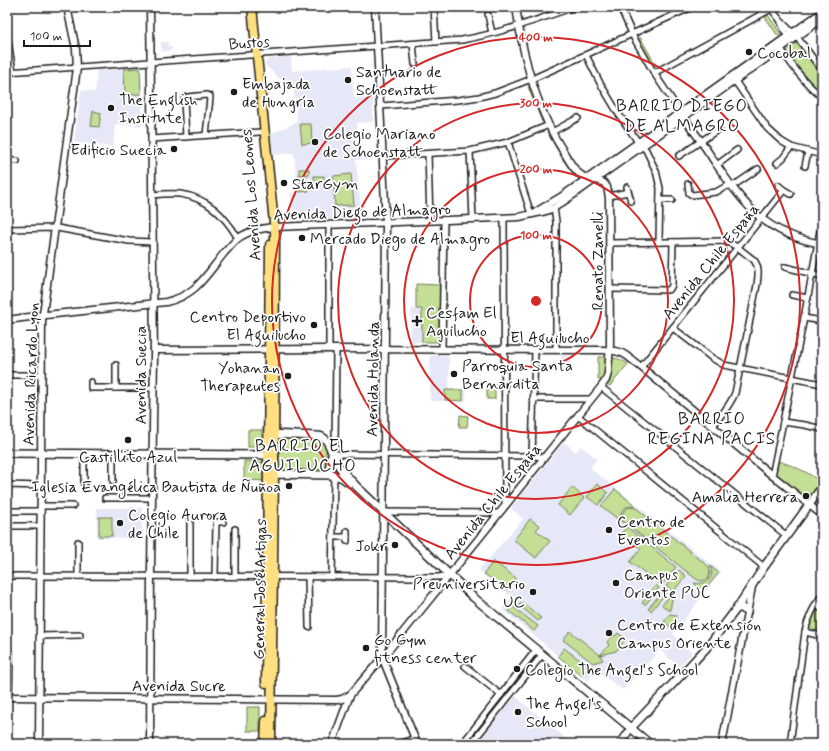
<svg xmlns="http://www.w3.org/2000/svg" width="829" height="751" viewBox="0 0 829 751" font-family="Mynerve,sans-serif">
<rect width="100%" height="100%" fill="#fff"/>
<filter id="ink" filterUnits="userSpaceOnUse"><feTurbulence type="fractalNoise" baseFrequency=".025" numOctaves="2"/><feDisplacementMap in="SourceGraphic" scale="8" xChannelSelector="R" yChannelSelector="G"/><feConvolveMatrix kernelMatrix="1 2 1 2 8 2 1 2 1" color-interpolation-filters="sRGB"/></filter>
<g filter="url(#ink)">
<g fill="#e7e8f7">
<path d="M161,42H168V47H172V50L162,52V49L161,48Z"/>
<path d="M291,57L292,71L352,66L354,98H373V122L357,123L358,151H373V159L356,160L362,218L293,220L291,193L298,192L294,153L273,155L271,134L297,122L294,92L264,64L269,59Z"/>
<path d="M139,67L141,69L143,126L115,124L113,147L74,142L81,90L95,92L97,70Z"/>
<rect x="411" y="309" width="11" height="33"/>
<path d="M430,355H447V358H449V388L466,389V401H430Z"/>
<path d="M561,356H569V358L571,359V376H567L566,370H561Z"/>
<path d="M564,442L576,452L581,446L597,459L590,468L721,572L673,634L692,653L679,667L660,650L647,664L623,690L596,670L588,681L502,609L512,597L479,570L523,519L511,508Z"/>
<rect x="245" y="484" width="9" height="10"/>
<rect x="97" y="508" width="45" height="30"/>
<path d="M515,696L570,742L571,744H480L478,742Z"/>
</g>
<g fill="#c3de95" stroke="#707d58">
<path d="M768,15L781,34L778,36L765,17Z"/>
<path d="M640,37L656,65L653,67L638,39Z"/>
<path d="M798,42L814,63L822,71V94C808,81 795,68 786,51Z"/>
<path d="M140,68L141,94L125,95L124,69Z"/>
<path d="M530,86L545,121L542,122L528,87Z"/>
<path d="M93,111L101,113L99,127L91,126Z"/>
<path d="M300,124H311L312,143L302,144Z"/>
<path d="M549,130L568,164L578,176L576,178L563,160L547,132Z"/>
<rect x="299" y="169" width="10" height="6"/>
<path d="M351,174L354,205L335,206L333,176Z"/>
<rect x="314" y="176" width="10" height="6"/>
<path d="M299,185H309V191L300,192Z"/>
<path d="M416,284L440,285V342H422V309H416Z"/>
<path d="M598,357C610,357 618,357 628,364L610,386L598,379Z"/>
<rect x="487" y="384" width="8" height="15"/>
<path d="M445,390H463V401L445,400Z"/>
<path d="M460,415L468,416L467,427H459Z"/>
<rect x="248" y="430" width="14" height="17"/>
<path d="M278,438H316L325,442L329,454L326,451V452L325,463L328,465L327,471L278,472L277,439Z"/>
<path d="M244,461L265,462V481L244,480Z"/>
<path d="M778,461C794,466 808,472 821,482L809,498L808,497L806,498L777,475L776,472Z"/>
<path d="M597,484L608,493L598,505L587,497Z"/>
<path d="M572,487L584,498L570,515L558,505Z"/>
<path d="M615,489L637,507C625,504 617,511 623,523L601,506Z"/>
<path d="M629,507L636,508L708,566C711,571 710,574 708,579L701,581L696,579L625,523C620,517 622,510 629,507Z"/>
<rect x="99" y="517" width="13" height="19"/>
<path d="M530,519L540,526L536,530L550,541L536,558L514,540Z"/>
<path d="M627,527L676,567L662,585L630,562L641,549L621,533Z"/>
<path d="M493,561L516,578L507,590L484,574Z"/>
<path d="M710,566L719,573L703,591L694,583C706,585 716,578 710,566Z"/>
<path d="M679,570L686,576L673,592L666,586Z"/>
<path d="M656,585L659,588L645,605L642,603Z"/>
<path d="M663,590L666,593L651,611L648,609Z"/>
<path d="M673,593L670,611L662,605L670,595Z"/>
<path d="M522,602L541,618L538,621L519,605Z"/>
<path d="M512,606L538,626L534,631L509,611Z"/>
<path d="M815,609H817L822,612V635L807,630Z"/>
<path d="M670,614L676,615L675,623L679,624L674,630L664,622Z"/>
<path d="M570,631L600,655L609,645L607,642L613,635L615,636L618,633L626,639L616,651L600,655L603,660L593,663L563,640Z"/>
<path d="M564,648L589,667L582,676L558,656Z"/>
<path d="M535,655L537,657L483,723L482,722Z"/>
<rect x="247" y="707" width="13" height="24"/>
</g>
<g fill="none" stroke-linecap="round" stroke-linejoin="round">
<g stroke="#1c1c1c" stroke-width="8">
<g id="minor">
<path d="M434,7L436,42"/>
<path d="M620,7L634,38L654,73L680,112"/>
<path d="M770,7L780,20L797,37L815,61L822,69"/>
<path d="M488,15L492,33"/>
<path d="M781,23L785,32L788,36"/>
<path d="M7,35L13,72"/>
<path d="M413,44L415,64"/>
<path d="M779,46C791,64 804,83 822,97"/>
<path d="M586,55L600,83L618,113L638,142L646,150L656,171L660,188L659,242"/>
<path d="M7,72L462,40C501,33 537,20 574,7"/>
<path d="M654,73L771,9"/>
<path d="M733,78L767,128L781,141L791,147L822,155"/>
<path d="M381,106L458,100L479,97L495,93L534,78L692,7"/>
<path d="M552,132L578,118"/>
<path d="M186,137L184,100L185,98L188,97L207,95L210,96V98L206,135"/>
<path d="M151,139L260,132"/>
<path d="M508,142L531,214"/>
<path d="M470,151L473,219"/>
<path d="M428,154L430,220"/>
<path d="M383,156L470,151L508,142L549,125"/>
<path d="M679,156L719,129"/>
<path d="M7,161H17"/>
<path d="M777,163L783,158L791,147"/>
<path d="M717,165L737,150"/>
<path d="M805,166L808,152"/>
<path d="M688,184L689,193L692,195L716,192L725,187L736,184L758,169"/>
<path d="M778,185L784,190L791,194"/>
<path d="M627,187L631,201"/>
<path d="M152,195C161,194 171,193 180,194C208,198 224,215 238,238"/>
<path d="M609,196L628,192"/>
<path d="M660,200H672"/>
<path d="M554,208L556,221V350"/>
<path d="M504,218L505,506"/>
<path d="M7,229L57,228L129,241L153,242"/>
<path d="M610,243L723,241C735,243 744,253 754,260C760,268 758,276 757,285L735,393C730,406 721,415 713,426"/>
<path d="M785,267L822,276"/>
<path d="M610,289L667,290L670,289L672,285L673,242"/>
<path d="M792,295L808,298"/>
<path d="M804,318L822,321"/>
<path d="M673,328L712,358L724,365L822,384"/>
<path d="M329,349V225"/>
<path d="M442,349L444,220"/>
<path d="M641,367L784,190"/>
<path d="M12,375H42"/>
<path d="M91,382V388H154"/>
<path d="M601,387L787,536"/>
<path d="M116,388V365"/>
<path d="M533,399H591"/>
<path d="M578,416L764,567"/>
<path d="M783,422L805,425L822,429"/>
<path d="M84,454V484"/>
<path d="M113,454V481"/>
<path d="M332,454L532,456L544,457"/>
<path d="M332,454L335,449L336,349"/>
<path d="M532,456L535,350"/>
<path d="M772,476L804,318L822,220"/>
<path d="M7,485L41,486"/>
<path d="M105,498H152"/>
<path d="M41,506H73"/>
<path d="M7,511H41"/>
<path d="M384,512L499,513"/>
<path d="M7,526H40"/>
<path d="M333,537H347"/>
<path d="M347,541V531"/>
<path d="M7,576L439,577L449,575"/>
<path d="M78,576V542"/>
<path d="M190,576V517"/>
<path d="M235,576V529"/>
<path d="M215,577L216,522H223"/>
<path d="M308,577L309,627"/>
<path d="M332,577L334,475"/>
<path d="M815,605L822,609"/>
<path d="M805,632L822,636"/>
<path d="M40,636L80,635"/>
<path d="M465,666L501,695"/>
<path d="M9,697L10,654"/>
<path d="M399,744L415,738"/>
<path d="M462,744L536,650"/>
<path d="M471,744L542,655"/>
<path d="M790,744L805,632C808,617 814,607 822,595"/>
</g>
</g>
<g stroke="#1c1c1c" stroke-width="9">
<g id="tertiary">
<path d="M150,7L154,355L151,569L150,744"/>
<path d="M375,7L386,222L382,657L417,744"/>
<path d="M682,115C693,130 704,145 714,161C745,206 765,234 822,244"/>
<path d="M537,211L562,196L588,178L822,12"/>
<path d="M7,320L37,316L166,302C197,295 206,275 225,252C230,247 234,241 240,237C251,230 262,228 275,227L519,217L546,211L554,208L576,193L822,19"/>
<path d="M154,350L329,349L603,350L615,351L622,353L627,356L641,367L768,472L822,515"/>
<path d="M7,697L337,700L342,699L350,695"/>
<path d="M39,744L42,321L77,68L76,49L67,7"/>
<path d="M332,744L350,695L388,651L601,387L606,380L608,373L610,344L609,198L607,187L604,183C597,179 588,180 581,175C574,170 569,161 565,154C536,110 523,58 516,7"/>
<path d="M620,744L631,728"/>
<path d="M722,744L752,587"/>
</g>
</g>
<g stroke="#1c1c1c" stroke-width="10">
<g id="secondary">
<path d="M269,434L318,436C321,436 323,437 326,440C331,446 332,456 337,463C342,472 350,479 357,487L473,597L650,744"/>
<path d="M7,453L272,455"/>
<path d="M268,474L332,475L341,477L350,483"/>
<path d="M328,474C331,468 329,461 332,455"/>
<path d="M737,608H742L747,612"/>
<path d="M631,728L685,671L709,645L737,608L764,567L822,487"/>
</g>
</g>
<g stroke="#1c1c1c" stroke-width="11">
<g id="primary">
<path d="M252,7L275,233L274,474L271,744"/>
<path d="M266,683L270,245"/>
<path d="M265,744L266,721"/>
</g>
</g>
<use href="#minor" stroke="#fff" stroke-width="5"/>
<use href="#tertiary" stroke="#fff" stroke-width="6"/>
<use href="#secondary" stroke="#fff" stroke-width="7"/>
<use href="#primary" stroke="#ffdf80" stroke-width="8"/>
</g>
</g>
<g fill="none" stroke="#d62828" stroke-width="2">
<circle cx="536" cy="301" r="66"/>
<circle cx="536" cy="301" r="132"/>
<circle cx="536" cy="301" r="198"/>
<circle cx="536" cy="301" r="264"/>
</g>
<g fill="#1c1c1c" stroke="#fff" stroke-width="1.5">
<circle cx="749" cy="52" r="4"/>
<circle cx="348" cy="80" r="4"/>
<circle cx="234" cy="92" r="4"/>
<circle cx="111" cy="108" r="4"/>
<circle cx="315" cy="142" r="4"/>
<circle cx="174" cy="149" r="4"/>
<circle cx="284" cy="183" r="4"/>
<circle cx="302" cy="238" r="4"/>
<path d="M415 315h4v4h4v4h-4v4h-4v-4h-4v-4h4z"/>
<circle cx="314" cy="325" r="4"/>
<circle cx="454" cy="374" r="4"/>
<circle cx="288" cy="376" r="4"/>
<circle cx="128" cy="440" r="4"/>
<circle cx="289" cy="486" r="4"/>
<circle cx="806" cy="496" r="4"/>
<circle cx="120" cy="523" r="4"/>
<circle cx="609" cy="530" r="4"/>
<circle cx="395" cy="545" r="4"/>
<circle cx="616" cy="583" r="4"/>
<circle cx="533" cy="592" r="4"/>
<circle cx="609" cy="633" r="4"/>
<circle cx="366" cy="648" r="4"/>
<circle cx="517" cy="669" r="4"/>
<circle cx="518" cy="712" r="4"/>
</g>
<g text-anchor="middle" stroke-width="3.5" stroke-linejoin="round" paint-order="stroke">
<g font-size="16" fill="#1c1c1c" stroke="#fff">
<text transform="translate(249 42) rotate(-4)" y="6">Bustos</text>
<text transform="translate(250 195) rotate(-94)" y="6">Avenida Los Leones</text>
<text transform="translate(362 211) rotate(-2)" y="6">Avenida Diego de Almagro</text>
<text transform="translate(597 261) rotate(-90)" y="6">Renato Zanelli</text>
<text transform="translate(710 261) rotate(-51)" y="6">Avenida Chile España</text>
<text x="550" y="343">El Aguilucho</text>
<text transform="translate(30 374) rotate(-88)" y="6">Avenida Ricardo Lyon</text>
<text transform="translate(140 375) rotate(-90)" y="6">Avenida Suecia</text>
<text transform="translate(372 379) rotate(-89)" y="6">Avenida Holanda</text>
<text transform="translate(492 501) rotate(-51)" y="6">Avenida Chile España</text>
<text transform="translate(259 589) rotate(-89)" y="6">General José Artigas</text>
<text x="179" y="691">Avenida Sucre</text>
</g>
<g font-size="16" fill="#1c1c1c" stroke="#fff" text-anchor="start">
<text x="757" y="58">Cocobal</text>
<text x="356" y="77">Santuario de<tspan x="356" dy="18">Schoenstatt</tspan></text>
<text x="242" y="89">Embajada<tspan x="242" dy="18">de Hungría</tspan></text>
<text x="119" y="105">The English<tspan x="119" dy="18">Institute</tspan></text>
<text x="323" y="139">Colegio Mariano<tspan x="323" dy="18">de Schoenstatt</tspan></text>
<text x="166" y="155" text-anchor="end">Edificio Suecia</text>
<text x="292" y="189">StarGym</text>
<text x="310" y="244">Mercado Diego de Almagro</text>
<text x="426" y="318">Cesfam El<tspan x="426" dy="18">Aguilucho</tspan></text>
<text x="306" y="322" text-anchor="end">Centro Deportivo<tspan x="306" dy="18">El Aguilucho</tspan></text>
<text x="462" y="371">Parroquia Santa<tspan x="462" dy="18">Bernardita</tspan></text>
<text x="280" y="373" text-anchor="end">Yohanan<tspan x="280" dy="18">Therapeutes</tspan></text>
<text x="128" y="462" text-anchor="middle">Castillito Azul</text>
<text x="281" y="492" text-anchor="end">Iglesia Evangélica Bautista de Ñuñoa</text>
<text x="798" y="502" text-anchor="end">Amalia Herrera</text>
<text x="128" y="520">Colegio Aurora<tspan x="128" dy="18">de Chile</tspan></text>
<text x="617" y="527">Centro de<tspan x="617" dy="18">Eventos</tspan></text>
<text x="387" y="551" text-anchor="end">Jokr</text>
<text x="624" y="580">Campus<tspan x="624" dy="18">Oriente PUC</tspan></text>
<text x="525" y="589" text-anchor="end">Preuniversitario<tspan x="525" dy="18">UC</tspan></text>
<text x="617" y="630">Centro de Extensión<tspan x="617" dy="18">Campus Oriente</tspan></text>
<text x="374" y="645">Go Gym<tspan x="374" dy="18">fitness center</tspan></text>
<text x="525" y="675">Colegio The Angel's School</text>
<text x="526" y="709">The Angel's<tspan x="526" dy="18">School</tspan></text>
</g>
<g font-size="17" letter-spacing="1" fill="#1c1c1c" stroke="#fff">
<text x="682" y="111">BARRIO DIEGO<tspan x="682" dy="20">DE ALMAGRO</tspan></text>
<text x="712" y="424">BARRIO<tspan x="712" dy="20">REGINA PACIS</tspan></text>
<text x="303" y="451">BARRIO EL<tspan x="303" dy="20">AGUILUCHO</tspan></text>
</g>
</g>
<circle cx="536" cy="301" r="6" fill="#d62828" stroke="#fff" stroke-width="2"/>
<g font-size="12" text-anchor="middle" font-weight="bold" fill="#d62828" stroke="#fff" stroke-width="3.5" stroke-linejoin="round" paint-order="stroke">
<text x="536" y="41">400 m</text>
<text x="536" y="107">300 m</text>
<text x="536" y="173">200 m</text>
<text x="536" y="239">100 m</text>
</g>
<rect width="829" height="751" fill="none" stroke="#fff" stroke-width="24"/>
<rect x="12" y="12" width="805" height="727" fill="none" stroke="#1c1c1c" stroke-width="1.5" filter="url(#ink)"/>
<path d="M24 40v6h66v-6" fill="none" stroke="#1c1c1c" stroke-width="2"/>
<text x="30" y="40" font-size="12" fill="#1c1c1c" stroke="#ffffff" stroke-width="3" paint-order="stroke">100 m</text>
</svg>
